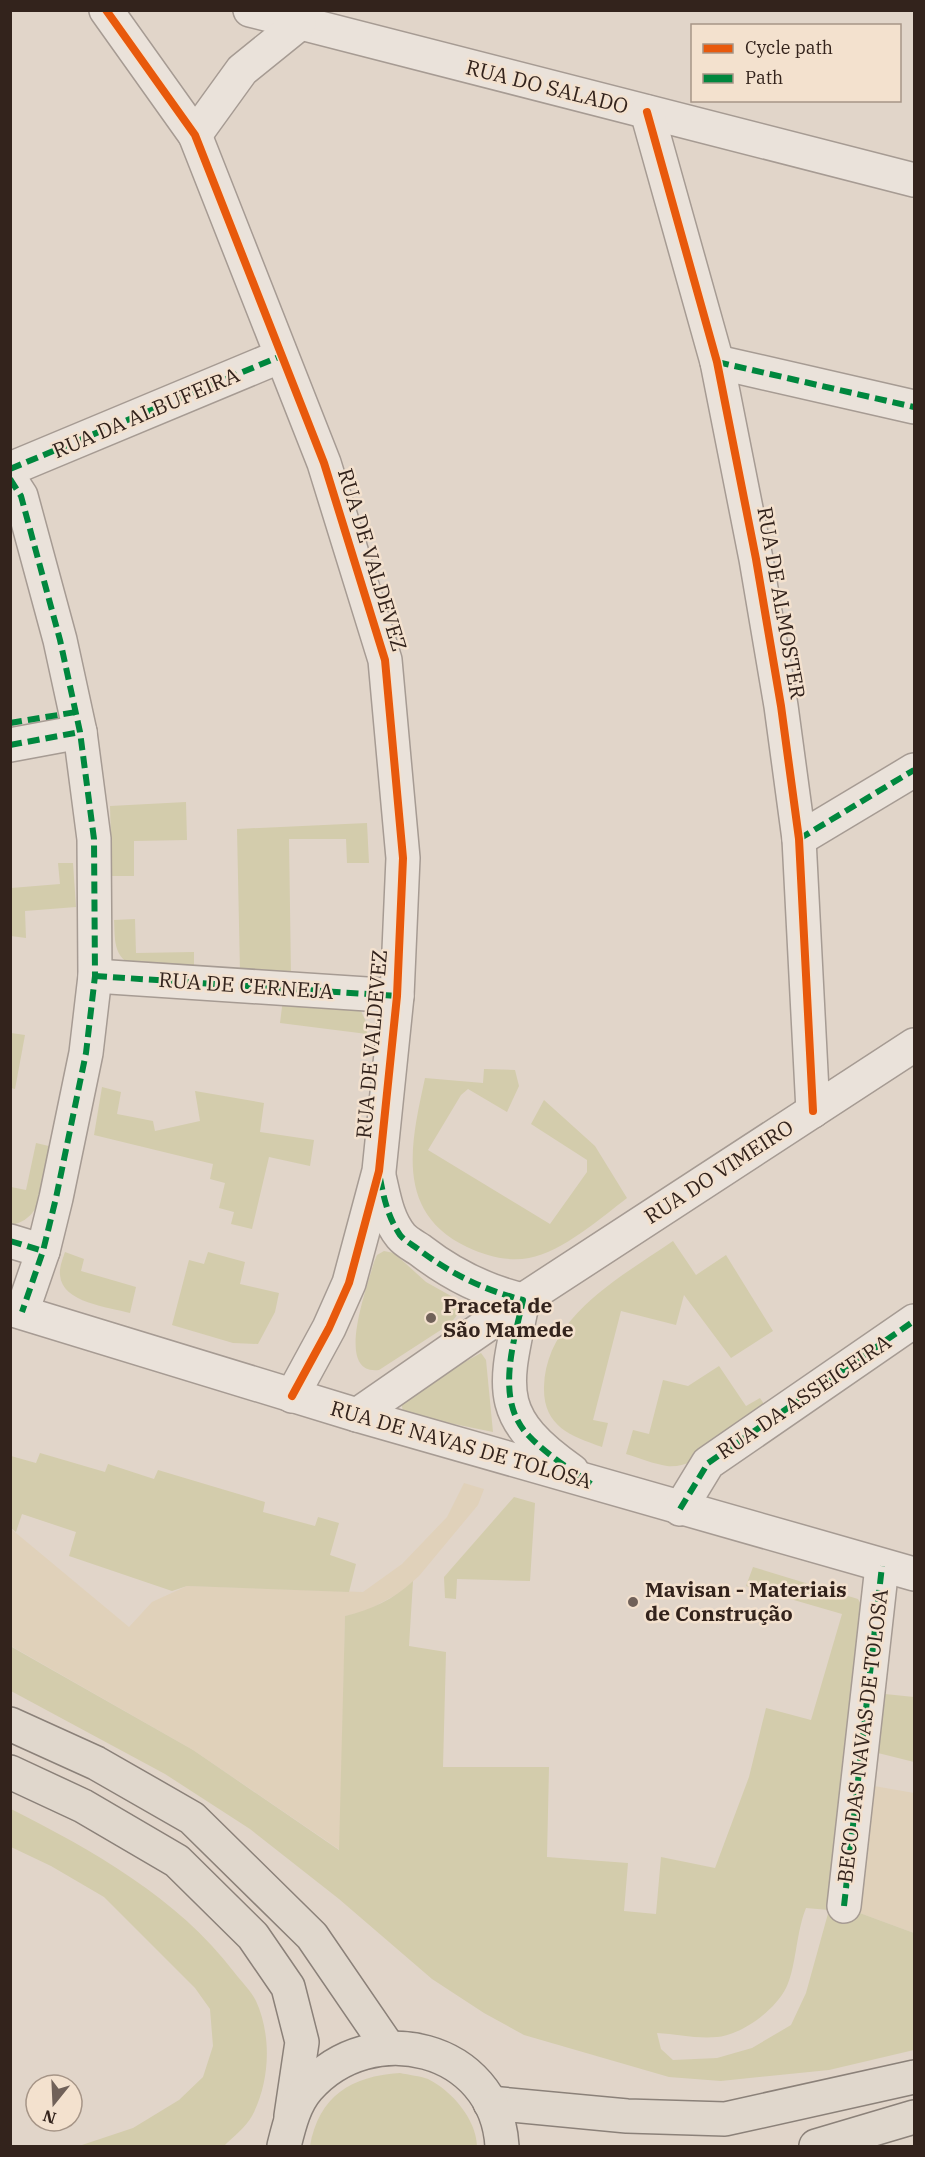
<svg xmlns="http://www.w3.org/2000/svg" width="925" height="2157" viewBox="0 0 925 2157" font-family="'IBM Plex Serif',serif">
<rect width="100%" height="100%" fill="#e1d5c9"/>
<g fill="#e0d1ba">
<path d="M464,1483L484,1489L478,1505L419,1576L401,1592L366,1611L345,1616L340,1850L193,1750L11,1646L10,1528L129,1627L152,1602L187,1586L363,1592L402,1564L447,1517Z"/>
<path d="M874,1786L914,1793V1933L857,1912Z"/>
</g>
<g fill="#d3ccac" fill-rule="evenodd">
<path d="M186,802L187,840L134,841V876H112L110,806Z"/>
<path d="M367,823L369,863H347L346,839H289L291,976L240,972L237,829Z"/>
<path d="M58,863H73L76,907L25,911L26,938L11,936V888L60,884Z"/>
<path d="M135,919L136,953L194,952V969L127,962C113,953 115,935 114,920Z"/>
<path d="M283,999L346,1006L361,1011L367,1024V1034L280,1023Z"/>
<path d="M11,1033L25,1035L15,1089L11,1088Z"/>
<path d="M484,1069L515,1070L519,1086L507,1112L468,1089L461,1095L428,1150L550,1224L587,1172V1160L531,1124L544,1100L595,1146L627,1198C601,1218 562,1252 529,1258C508,1262 486,1256 467,1247C394,1212 411,1143 425,1078L483,1083Z"/>
<path d="M102,1087L121,1092L117,1114L153,1121L155,1131L200,1121L195,1091L264,1103L260,1132L314,1140L310,1166L269,1157L252,1229L231,1224L234,1212L219,1208L225,1183L210,1179L213,1164L94,1135Z"/>
<path d="M36,1143L53,1147C46,1175 45,1220 11,1225V1187L26,1190Z"/>
<path d="M673,1241L696,1275L726,1255L773,1331L731,1358L684,1295L676,1325L621,1311L593,1420L608,1423L602,1447C570,1436 543,1426 544,1387C546,1316 621,1277 673,1241Z"/>
<path d="M384,1251L394,1253L426,1282L460,1301L461,1310L450,1324L379,1370C333,1376 368,1285 374,1262L377,1255Z"/>
<path d="M65,1252L84,1259L81,1271L136,1287L130,1313C109,1307 62,1303 60,1275C59,1268 63,1258 65,1252Z"/>
<path d="M208,1252L245,1262L240,1284L279,1293L275,1312L258,1344L233,1343L172,1325L189,1260L204,1264Z"/>
<path d="M481,1353L486,1360L493,1432L420,1417L403,1411L401,1403L432,1380Z"/>
<path d="M719,1366L746,1406L760,1398L768,1410C743,1428 698,1470 667,1466C654,1464 639,1458 626,1454L633,1430L649,1434L663,1380L688,1386Z"/>
<path d="M40,1453L105,1472L108,1464L154,1479L158,1470L265,1502L263,1512L315,1526L318,1517L339,1523L330,1555L356,1564L349,1592L187,1586L172,1591L69,1556L76,1532L22,1514L16,1532L11,1528V1456L36,1463Z"/>
<path d="M514,1497L535,1503L530,1581L457,1579L456,1599L445,1598L444,1577Z"/>
<path d="M753,1567L858,1599L863,1608L857,1912L914,1933V2050L829,2070L721,2081L669,2077L524,2035L484,2013L432,1979L339,1899L250,1829L165,1774L11,1691L10,1646L193,1750L339,1850L345,1616C371,1610 394,1599 413,1581L409,1646L446,1652L443,1767H549L547,1857L628,1863L624,1911L656,1914L661,1857L715,1868L749,1777L766,1708L811,1720L842,1614L746,1586ZM806,1908L829,1910L806,1993L791,2025L752,2048L717,2058L673,2060L661,2049L657,2033C676,2034 697,2039 717,2037C742,2035 775,2010 786,1988C796,1969 796,1932 806,1908Z"/>
<path d="M885,1694L914,1697V1762L878,1753Z"/>
<path d="M11,1809C92,1850 178,1898 234,1972C241,1981 251,1991 256,2001C272,2036 270,2082 252,2116C246,2127 233,2137 224,2146H79L133,2128L179,2100L203,2077L213,2046L210,2009L195,1988L104,1897L51,1866L11,1847Z"/>
<path d="M400,2073C409,2075 420,2076 428,2079C452,2091 476,2119 477,2146H310C319,2096 351,2076 400,2073Z"/>
</g>
<g fill="none" stroke-linecap="round" stroke-linejoin="round">
<g stroke="#a69b93" stroke-width="36">
<g id="minor">
<path d="M106,10L195,135L324,463L385,660L403,858L397,996L379,1171L349,1283L329,1328L292,1396"/>
<path d="M250,10L914,180"/>
<path d="M647,112L717,362L756,559L781,706L799,839L813,1111"/>
<path d="M195,135L242,70L299,24"/>
<path d="M717,362L914,407"/>
<path d="M10,469L281,356"/>
<path d="M10,479L21,496L60,640L80,732L94,839L95,976L86,1053L56,1198L43,1251L22,1312"/>
<path d="M10,745L80,732"/>
<path d="M799,839L914,770"/>
<path d="M95,976L397,996"/>
<path d="M379,1176C384,1197 387,1219 401,1236C406,1242 414,1246 420,1250C451,1274 484,1291 523,1300"/>
<path d="M10,1241L43,1251"/>
<path d="M523,1300C505,1387 492,1415 572,1471"/>
<path d="M10,1309L357,1415L914,1574"/>
<path d="M357,1415L523,1300L914,1045"/>
<path d="M680,1509L708,1463L914,1321"/>
<path d="M844,1906L882,1566"/>
</g>
</g>
<g stroke="#8b8179" stroke-width="36">
<g id="primary">
<path d="M10,1724L96,1763L192,1818L312,1936L388,2047"/>
<path d="M10,1772L83,1806L177,1861L253,1936L288,1987L302,2042L291,2116"/>
<path d="M490,2103L627,2116L725,2119L914,2077"/>
<path d="M284,2146C289,2126 294,2104 308,2088C371,2016 496,2046 502,2146"/>
<path d="M816,2146L914,2117"/>
</g>
</g>
<use href="#minor" stroke="#eae2da" stroke-width="33"/>
<use href="#primary" stroke="#e0d7cc" stroke-width="33"/>
<g stroke="#00873e" stroke-width="6" stroke-dasharray="12 6" stroke-linecap="butt">
<path d="M717,362L914,407"/>
<path d="M10,469L281,356"/>
<path d="M10,479L21,496L60,640L80,732L94,839L95,976L86,1053L56,1198L43,1251L22,1312"/>
<path d="M10,723L76,712"/>
<path d="M10,745L80,732"/>
<path d="M799,839L914,770"/>
<path d="M95,976L397,996"/>
<path d="M380,1178C384,1199 388,1217 400,1235C405,1241 413,1245 418,1249C451,1274 484,1290 523,1300C514,1342 494,1401 529,1436C547,1455 570,1469 591,1484"/>
<path d="M10,1241L43,1251"/>
<path d="M680,1509L708,1463L914,1321"/>
<path d="M844,1906L882,1566"/>
</g>
<g stroke="#f3e1ce" stroke-width="11">
<g id="cycleway">
<path d="M106,10L195,135L324,463L385,660L403,858L397,996L379,1171L349,1283L329,1328L292,1396"/>
<path d="M647,112L717,362L756,559L781,706L799,839L813,1111"/>
</g>
</g>
<use href="#cycleway" stroke="#e8590c" stroke-width="8"/>
</g>
<g fill="#706159" stroke="#f3e1ce" stroke-width="2">
<circle cx="431" cy="1318" r="6"/>
<circle cx="633" cy="1602" r="6"/>
</g>
<g text-anchor="middle" stroke-width="5" stroke-linejoin="round" paint-order="stroke">
<g font-size="21" fill="#33231c" stroke="#f3e1ce">
<text transform="translate(547 87) rotate(14)" y="7">RUA DO SALADO</text>
<text transform="translate(146 413) rotate(-23)" y="7">RUA DA ALBUFEIRA</text>
<text transform="translate(372 560) rotate(73)" y="7">RUA DE VALDEVEZ</text>
<text transform="translate(781 603) rotate(80)" y="7">RUA DE ALMOSTER</text>
<text transform="translate(246 986) rotate(4)" y="7">RUA DE CERNEJA</text>
<text transform="translate(372 1044) rotate(-85)" y="7">RUA DE VALDEVEZ</text>
<text transform="translate(719 1172) rotate(-33)" y="7">RUA DO VIMEIRO</text>
<text transform="translate(804 1397) rotate(-34)" y="7">RUA DA ASSEICEIRA</text>
<text transform="translate(461 1445) rotate(16)" y="7">RUA DE NAVAS DE TOLOSA</text>
<text transform="translate(863 1736) rotate(-83)" y="7">BECO DAS NAVAS DE TOLOSA</text>
</g>
<g font-size="21" font-weight="bold" fill="#33231c" stroke="#f3e1ce" text-anchor="start">
<text x="443" y="1313">Praceta de<tspan x="443" dy="24">São Mamede</tspan></text>
<text x="645" y="1597">Mavisan - Materiais<tspan x="645" dy="24">de Construção</tspan></text>
</g>
</g>
<rect width="925" height="2157" fill="none" stroke="#33231c" stroke-width="24"/>
<rect x="691" y="24" width="210" height="78" fill="#f3e1ce" stroke="#a69587" stroke-width="1.5"/>
<rect x="703" y="44" width="30" height="9" fill="#e8590c" stroke="#a69587" stroke-width="1.5"/>
<text x="745" y="54" font-size="18" fill="#33231c">Cycle path</text>
<rect x="703" y="74" width="30" height="9" fill="#00873e" stroke="#a69587" stroke-width="1.5"/>
<text x="745" y="84" font-size="18" fill="#33231c">Path</text>
<g transform="translate(54 2103) rotate(198)"><circle r="28" fill="#f3e1ce" stroke="#a69587" stroke-width="1.5"/>
<path d="M0-4.5L10 22L0 15L-10 22Z" fill="#706159"/>
<text y="-9" font-size="16" font-weight="bold" text-anchor="middle" fill="#33231c">N</text>
</g>
</svg>
